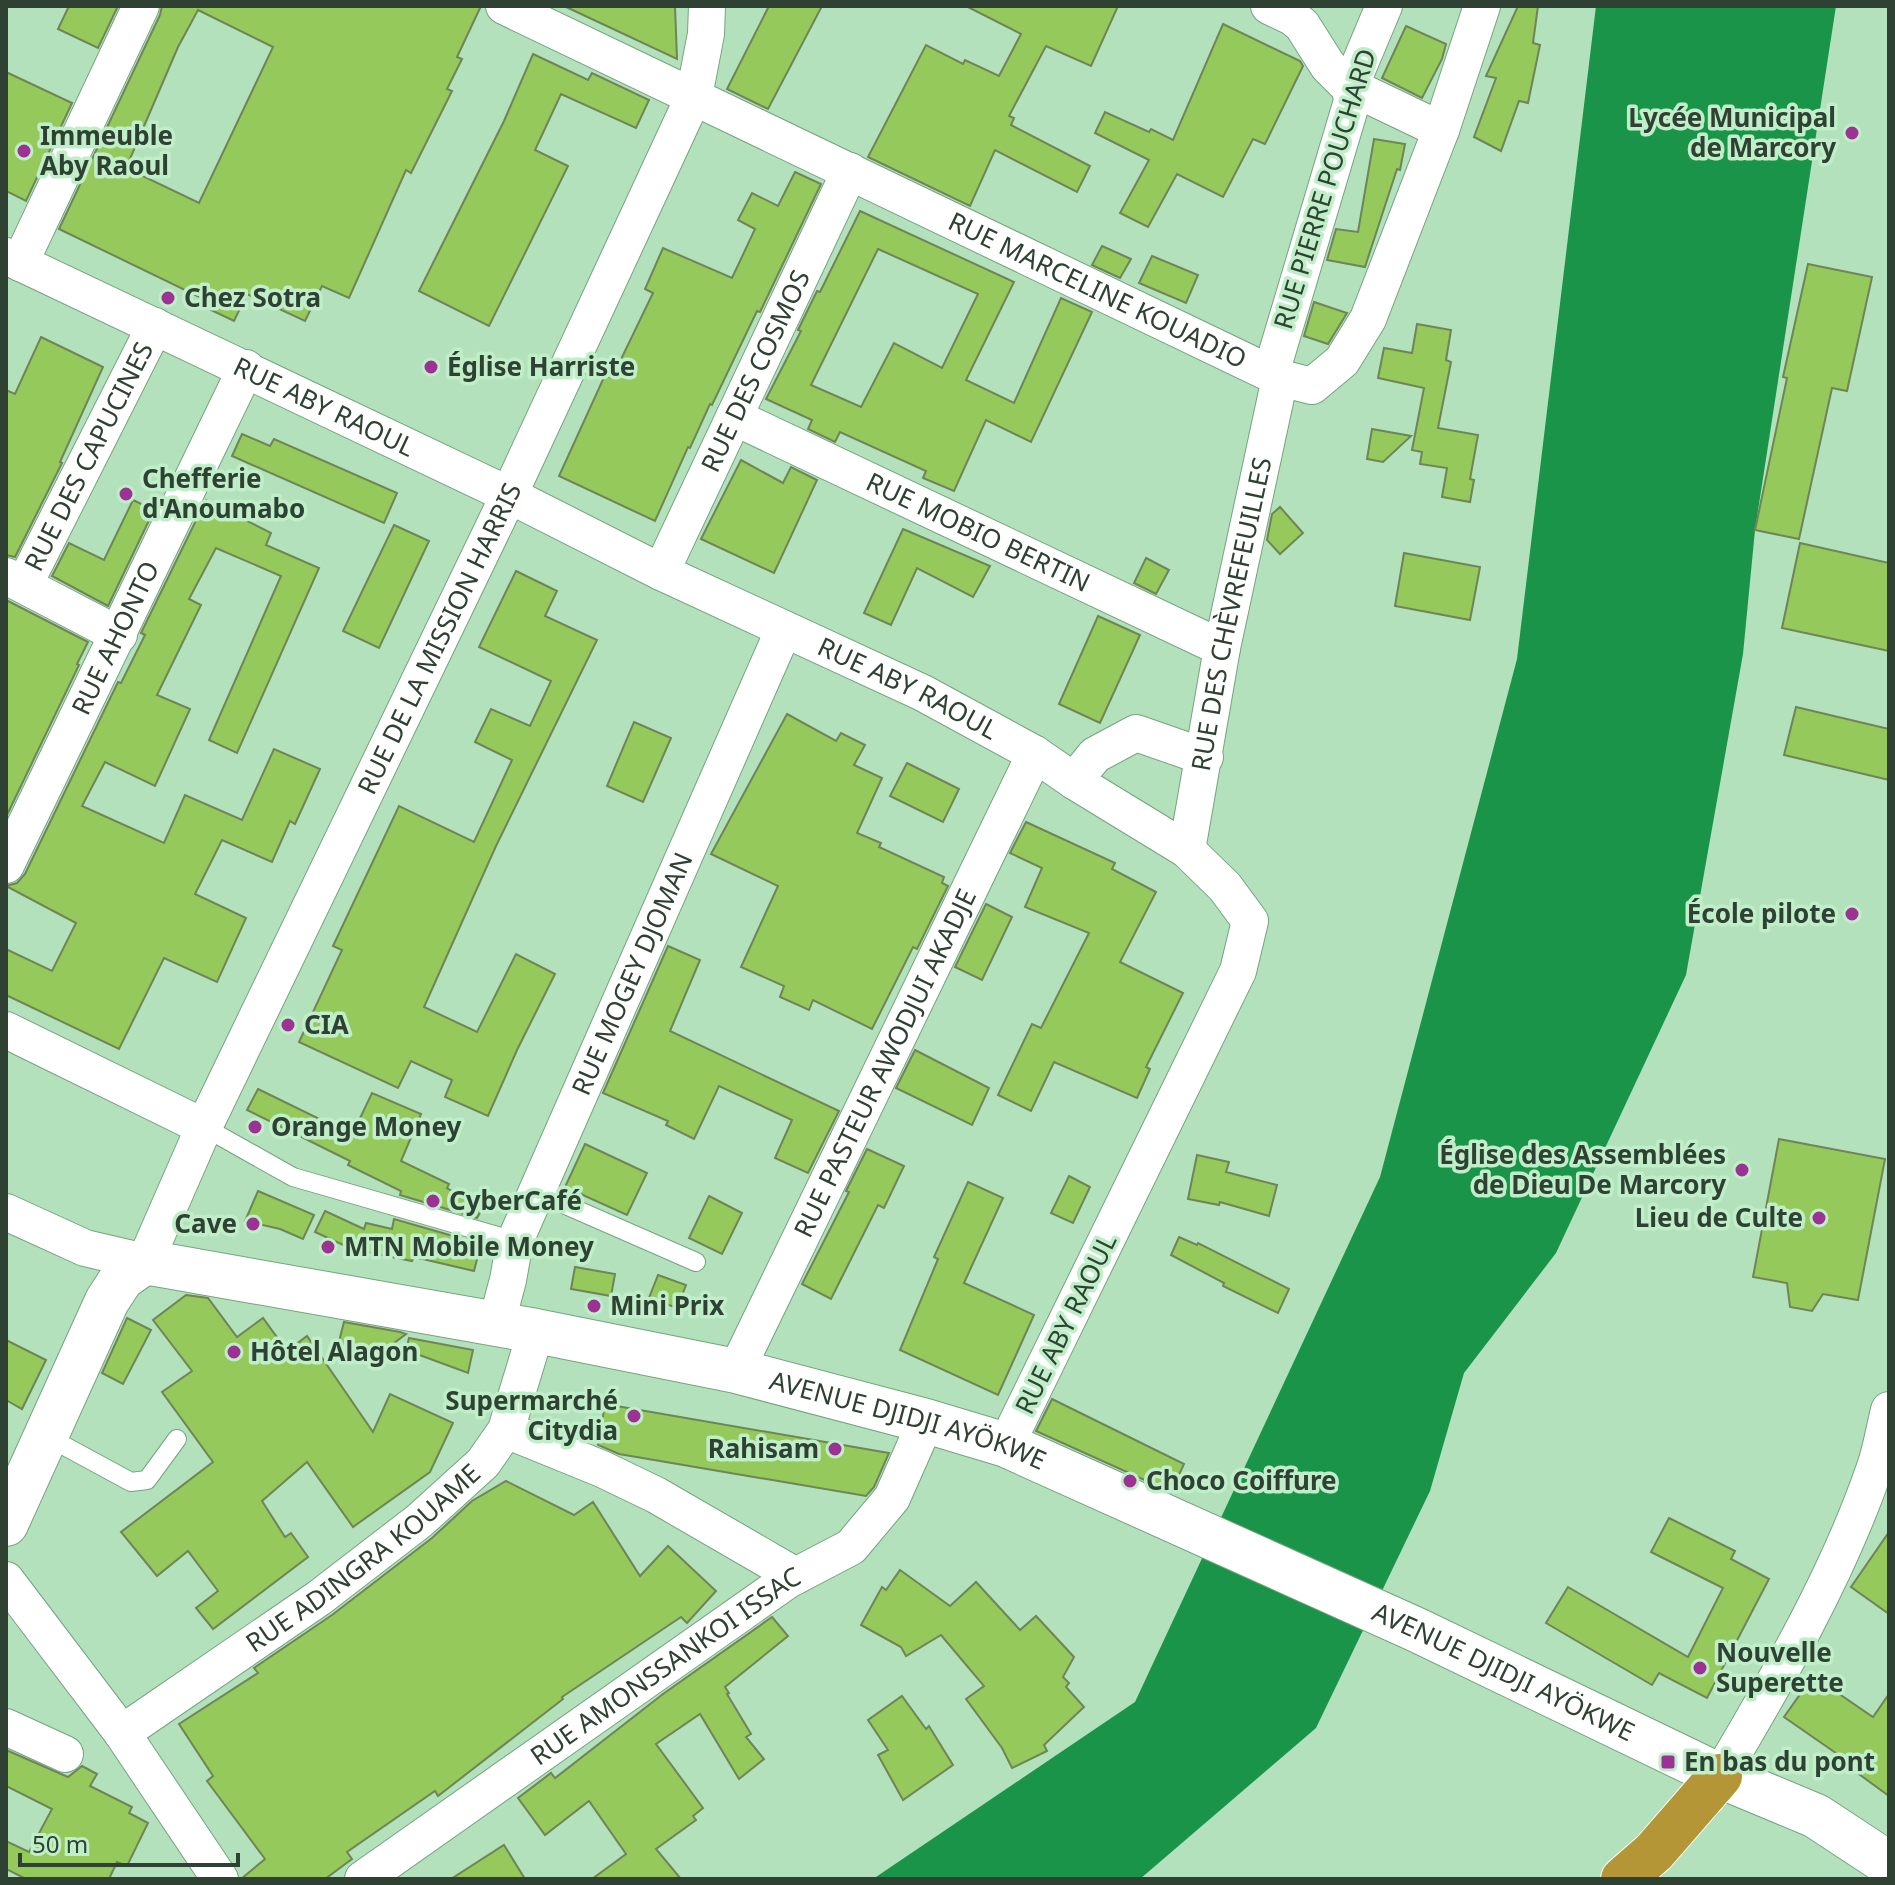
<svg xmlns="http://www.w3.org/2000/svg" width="1895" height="1885" viewBox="0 0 1895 1885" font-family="'Noto Sans',sans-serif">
<rect width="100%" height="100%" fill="#b2e1bb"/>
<path fill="#199448" d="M1596,6H1836L1755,530L1743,654L1686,975L1556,1253L1464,1373L1430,1491L1316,1728L1140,1879H873L1135,1702L1380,1177L1517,659Z"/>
<g fill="#95c95b" stroke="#6e8557" stroke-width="2" fill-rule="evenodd">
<path d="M69,6H118L98,48L58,29Z"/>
<path d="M162,6H481L457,57L462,59L447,89L452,91L411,173L406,170L349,298L322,286L305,321L247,294L234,321L211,310L214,304L59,229L160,15ZM198,10L273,47L199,203L126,168L178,47Z"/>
<path d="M564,6H675L677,59Z"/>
<path d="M769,6H822L768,109L727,89Z"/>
<path d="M966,6H1118L1091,66L1046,46L1009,116L1014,118L1011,125L1090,166L1077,192L995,150L970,206L868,157L926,45L963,64L965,60L999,76L1021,34Z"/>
<path d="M1518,6H1538L1533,43L1540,45L1528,103L1519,101L1501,151L1474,137L1496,78L1486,76Z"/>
<path d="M1223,24L1300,61L1303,66L1265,144L1253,139L1223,197L1177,174L1148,227L1120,213L1149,160L1095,133L1105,112L1149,132L1151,129L1173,140Z"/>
<path d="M1406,26L1446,44L1442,59L1422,98L1382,78Z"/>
<path d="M533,54L588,80L592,73L649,100L636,128L561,94L535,150L568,166L489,326L419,291L504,121Z"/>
<path d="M6,72L72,103L26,201L6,191Z"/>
<path d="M1374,139L1405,144L1400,170L1397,169L1365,267L1327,260L1336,229L1358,232Z"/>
<path d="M795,172L821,184L760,312L757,311L712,405L710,404L690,448L688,447L655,521L559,476L605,375L612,378L653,293L645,289L663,248L732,278L755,229L738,220L752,193L778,206Z"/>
<path d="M860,211L1014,282L966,380L1014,403L1061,298L1092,312L1031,442L986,420L954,491L923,478L926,471L840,432L835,442L808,429L812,420L766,399L801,331L798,330L817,291L820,292ZM878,249L978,294L942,368L894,343L861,407L811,385Z"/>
<path d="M1102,246L1131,259L1120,278L1092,265Z"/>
<path d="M1152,256L1198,275L1186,303L1139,283Z"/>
<path d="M1808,264L1872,277L1847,391L1832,388L1799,539L1755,530L1787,378L1783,377Z"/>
<path d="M1314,302L1347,313L1328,344L1304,336Z"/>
<path d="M1417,324L1451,330L1446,360L1451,362L1438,428L1478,435L1470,479L1474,480L1470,502L1442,497L1447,468L1420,464L1422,452L1412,450L1424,388L1378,378L1384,348L1412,353Z"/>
<path d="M41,337L103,367L60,462L62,463L15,557L6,555V390L15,394Z"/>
<path d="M1372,429L1411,436L1383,462L1367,459Z"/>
<path d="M242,434L270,446L274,439L397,493L384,523L232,456Z"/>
<path d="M741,460L783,483L791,467L817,480L774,573L701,539Z"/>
<path d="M133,500L154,510L108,606L52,576L69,543L104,560Z"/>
<path d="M206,500L271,533L266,545L319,568L237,753L209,740L281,576L216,548L189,599L201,605L157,695L190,709L155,786L105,762L82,806L164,843L185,795L242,820L274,749L320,769L295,824L290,821L272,862L222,840L195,894L246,918L217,982L164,958L119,1049L6,995V949L52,971L76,923L6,886L17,883L25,874L118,682L121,683L145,635L141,633Z"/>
<path d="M1280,507L1303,533L1280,554L1267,540L1272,514Z"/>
<path d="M394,525L429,541L379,648L343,631Z"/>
<path d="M903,529L990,566L973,597L917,568L891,625L864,613Z"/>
<path d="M1800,543L1889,563V651L1782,628Z"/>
<path d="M1404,553L1480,567L1470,620L1395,606Z"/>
<path d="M1146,558L1169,570L1156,594L1134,583Z"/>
<path d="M516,571L557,591L545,616L597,640L496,846L424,1007L477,1032L516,954L555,974L517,1050L488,1116L445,1097L452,1080L411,1061L398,1088L299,1042L342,950L333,946L399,806L474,842L512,760L475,742L491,709L530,726L551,681L479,647Z"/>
<path d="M6,600L88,642L77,664L79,665L6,817Z"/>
<path d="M1098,616L1140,635L1100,723L1059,704Z"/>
<path d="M1796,707L1889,729V780L1784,755Z"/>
<path d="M787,714L836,741L841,733L865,745L854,765L882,778L857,833L881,843L879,847L944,877L942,883L948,886L917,949L913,947L872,1029L813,1000L809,1010L780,997L784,986L741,967L778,886L711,854Z"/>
<path d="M634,722L671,738L643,802L607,786Z"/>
<path d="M907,763L959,789L943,822L890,796Z"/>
<path d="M1026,822L1115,863L1112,869L1156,892L1120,962L1183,993L1146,1067L1150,1069L1137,1098L1054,1062L1031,1111L998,1095L1032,1024L1041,1028L1089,933L1025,907L1042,868L1010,853Z"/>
<path d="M986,904L1012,917L982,980L955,967Z"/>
<path d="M668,946L700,960L670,1031L839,1111L808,1173L775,1158L792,1120L719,1086L694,1139L666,1125L668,1121L603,1093Z"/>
<path d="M915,1050L989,1088L972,1125L896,1088Z"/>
<path d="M258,1089L352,1135L372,1093L421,1114L401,1161L449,1184L447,1188L482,1209L477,1218L400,1195L401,1191L348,1165L350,1161L247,1110Z"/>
<path d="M1779,1139L1885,1159L1858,1300L1823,1294L1812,1311L1790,1307L1787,1283L1753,1277Z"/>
<path d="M585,1144L647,1173L627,1215L565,1187Z"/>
<path d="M867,1149L904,1166L884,1208L878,1205L831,1299L802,1284L849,1192L846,1191Z"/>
<path d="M1197,1155L1229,1162L1226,1172L1277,1185L1269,1216L1220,1202L1219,1205L1188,1199Z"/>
<path d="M1069,1176L1090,1187L1073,1223L1051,1213Z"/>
<path d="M968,1182L1003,1198L964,1283L1034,1315L998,1395L900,1350L938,1259L934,1257Z"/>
<path d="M258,1191L314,1215L303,1239L280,1229L245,1221Z"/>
<path d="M709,1196L742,1213L722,1254L689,1238Z"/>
<path d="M325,1211L364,1229L366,1223L392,1229L394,1219L481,1244L474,1271L414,1257L412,1261L352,1249L315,1232Z"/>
<path d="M1179,1237L1197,1245L1198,1243L1289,1289L1278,1313L1223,1286L1224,1283L1171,1255Z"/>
<path d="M575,1267L615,1274L611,1296L571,1289Z"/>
<path d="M658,1275L686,1285L677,1308L649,1298Z"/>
<path d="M186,1295L208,1298L237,1337L263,1318L287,1351L307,1336L373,1432L390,1394L453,1423L430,1472L353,1527L307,1462L262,1501L285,1537L291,1533L308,1557L213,1629L196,1608L218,1591L188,1551L157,1576L121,1532L213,1462L162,1392L192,1371L153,1320Z"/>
<path d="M127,1318L151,1330L123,1384L102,1373Z"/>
<path d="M344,1322L400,1332L406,1334L370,1361L336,1353Z"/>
<path d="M409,1338L473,1350L468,1373L406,1350Z"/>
<path d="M6,1340L46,1360L22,1409L6,1400Z"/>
<path d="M1052,1399L1184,1464L1171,1492L1036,1431Z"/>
<path d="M605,1404L889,1453L874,1487L866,1496L619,1454L598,1445Z"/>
<path d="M506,1481L574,1515L593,1502L640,1576L668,1546L716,1591L687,1623L681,1617L562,1697L563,1699L438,1796L435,1791L347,1852L352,1859L325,1879H241L265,1859L207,1781L213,1776L179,1724L258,1673L254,1668L332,1615L432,1538L472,1501Z"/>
<path d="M1669,1518L1735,1551L1731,1559L1769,1579L1707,1698L1659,1673L1652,1685L1546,1623L1568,1587L1688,1657L1723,1588L1651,1552Z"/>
<path d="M1889,1532V1614L1851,1587Z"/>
<path d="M900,1570L950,1606L976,1582L1020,1630L1036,1616L1074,1657L1063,1677L1069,1683L1066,1687L1084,1707L1044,1745L1047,1751L1012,1768L1002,1748L966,1699L984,1686L941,1635L906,1656L901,1647L861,1625L882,1587L886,1590Z"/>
<path d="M772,1617L788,1636L725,1687L729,1693L727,1694L751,1734L746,1737L764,1759L739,1779L700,1714L656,1744L703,1808L693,1816L696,1820L656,1849L681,1879H592L626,1854L589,1801L545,1835L518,1798L551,1773L555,1778L663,1694Z"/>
<path d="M1813,1676L1873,1717L1889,1694V1796L1841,1761L1843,1758L1784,1717Z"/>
<path d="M902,1696L926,1729L929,1726L953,1765L903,1800L878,1755L888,1750L868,1720Z"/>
<path d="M6,1750L68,1777L82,1766L97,1774L90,1786L132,1807L129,1813L148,1823L127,1866L117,1862L109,1879H26L6,1869V1841L29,1852L52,1809L6,1786Z"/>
<path d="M504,1845L525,1879H451Z"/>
</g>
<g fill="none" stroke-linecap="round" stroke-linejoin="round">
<g stroke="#76a37f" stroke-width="20">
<g id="service">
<path d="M204,1127L293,1177L515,1241"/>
<path d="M536,1192L696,1262"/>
<path d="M46,1436L131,1482L147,1480L177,1439"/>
</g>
</g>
<g stroke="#76a37f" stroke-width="38">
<g id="minor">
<path id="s1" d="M504,6L1280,378L1312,386L1342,361L1368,319L1441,130L1482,6"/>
<path d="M1269,6L1292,17L1302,25L1328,66L1347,85L1441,130"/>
<path id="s2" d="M6,256L509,495L661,572L923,693L1035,754L1074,781L1187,850L1225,887L1250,921L1238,971L1006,1445"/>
<path d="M20,263L141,6"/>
<path d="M1271,373L1352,101L1350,87L1384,6"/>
<path id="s3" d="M734,417L1222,648"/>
<path id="s4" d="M661,572L850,171"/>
<path d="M6,576L119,635"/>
<path id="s5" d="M24,585L155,326"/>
<path d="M1074,781L1095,755L1136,733L1205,757"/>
<path id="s6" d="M1187,850L1222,648L1280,378"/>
<path id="s7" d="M6,865L246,368"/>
<path d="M6,1030L204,1127"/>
<path id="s8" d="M6,1212L85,1248L145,1262L204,1127L509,495L694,96L706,34L707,6"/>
<path id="s9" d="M496,1325L508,1280L515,1241L784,629"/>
<path id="s10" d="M736,1371L1035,754"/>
<path d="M506,1430L602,1469L656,1495L796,1576"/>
<path d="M6,1580L122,1733L220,1879"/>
<path d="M6,1727L65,1754"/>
<path id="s11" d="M122,1733L319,1598L419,1521L483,1463L506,1430L536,1331"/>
<path d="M1720,1776C1778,1678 1837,1577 1874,1470C1881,1451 1884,1430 1889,1410"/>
<path id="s12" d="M363,1879L788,1580L851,1547L892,1498L926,1421"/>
</g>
</g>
<g stroke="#76a37f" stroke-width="46">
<g id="tertiary">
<path id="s13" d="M6,1524L107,1301L122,1278L145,1262L536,1331L736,1371L926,1421L1006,1445L1417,1630L1720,1776L1816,1816L1889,1864"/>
</g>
</g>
<g stroke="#fff" stroke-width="46">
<path id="motorway" d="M1623,1879L1654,1852L1720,1776"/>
</g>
<use href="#service" stroke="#fff" stroke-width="18"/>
<use href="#minor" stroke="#fff" stroke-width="36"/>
<use href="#tertiary" stroke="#fff" stroke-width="44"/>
<use href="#motorway" stroke="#b59637" stroke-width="44"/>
</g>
<g fill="#9b3294" stroke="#bfeec8" stroke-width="3">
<circle cx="1852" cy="133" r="8"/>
<circle cx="24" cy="151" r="8"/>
<circle cx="168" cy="298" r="8"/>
<circle cx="431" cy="367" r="8"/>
<circle cx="126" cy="494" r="8"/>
<circle cx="1852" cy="914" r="8"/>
<circle cx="288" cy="1025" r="8"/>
<circle cx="255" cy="1127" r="8"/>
<circle cx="1742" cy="1170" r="8"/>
<circle cx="433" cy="1201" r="8"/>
<circle cx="1819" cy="1218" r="8"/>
<circle cx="253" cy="1224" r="8"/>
<circle cx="328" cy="1247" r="8"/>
<circle cx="594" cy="1306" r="8"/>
<circle cx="234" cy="1352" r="8"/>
<circle cx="634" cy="1416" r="8"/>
<circle cx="835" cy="1449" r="8"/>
<circle cx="1130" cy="1481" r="8"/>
<circle cx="1700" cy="1668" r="8"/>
<rect x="1660" y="1754" width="16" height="16" rx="4"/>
</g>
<g text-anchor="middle" stroke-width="7" stroke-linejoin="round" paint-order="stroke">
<g font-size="26" font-weight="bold" fill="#2e4132" stroke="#bfeec8" text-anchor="start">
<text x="1836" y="127" text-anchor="end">Lycée Municipal<tspan x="1836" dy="30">de Marcory</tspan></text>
<text x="40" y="145">Immeuble<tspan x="40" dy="30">Aby Raoul</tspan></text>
<text x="184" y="307">Chez Sotra</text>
<text x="447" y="376">Église Harriste</text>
<text x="142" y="488">Chefferie<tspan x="142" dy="30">d'Anoumabo</tspan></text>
<text x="1836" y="923" text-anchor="end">École pilote</text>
<text x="304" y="1034">CIA</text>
<text x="271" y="1136">Orange Money</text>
<text x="1726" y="1164" text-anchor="end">Église des Assemblées<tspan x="1726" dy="30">de Dieu De Marcory</tspan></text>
<text x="449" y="1210">CyberCafé</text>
<text x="1803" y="1227" text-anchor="end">Lieu de Culte</text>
<text x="237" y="1233" text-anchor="end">Cave</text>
<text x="344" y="1256">MTN Mobile Money</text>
<text x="610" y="1315">Mini Prix</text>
<text x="250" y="1361">Hôtel Alagon</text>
<text x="618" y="1410" text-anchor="end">Supermarché<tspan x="618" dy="30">Citydia</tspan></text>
<text x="819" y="1458" text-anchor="end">Rahisam</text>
<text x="1146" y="1490">Choco Coiffure</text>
<text x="1716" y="1662">Nouvelle<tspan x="1716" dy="30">Superette</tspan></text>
<text x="1684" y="1771">En bas du pont</text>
</g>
<g font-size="26" fill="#2e4132" stroke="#bfeec8">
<text transform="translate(1325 189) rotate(-73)" y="9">RUE PIERRE POUCHARD</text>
<text dy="9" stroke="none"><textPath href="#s1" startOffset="658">RUE MARCELINE KOUADIO</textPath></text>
<text dy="9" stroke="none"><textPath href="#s4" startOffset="222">RUE DES COSMOS</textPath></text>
<text dy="9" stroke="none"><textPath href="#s2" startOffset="352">RUE ABY RAOUL</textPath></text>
<text dy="9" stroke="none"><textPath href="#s5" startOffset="144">RUE DES CAPUCINES</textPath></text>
<text dy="9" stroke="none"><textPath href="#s3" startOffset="270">RUE MOBIO BERTIN</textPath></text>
<text dy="9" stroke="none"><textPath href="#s6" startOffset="240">RUE DES CHÈVREFEUILLES</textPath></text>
<text dy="9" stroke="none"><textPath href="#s8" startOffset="838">RUE DE LA MISSION HARRIS</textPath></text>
<text dy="9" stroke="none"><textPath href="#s7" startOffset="252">RUE AHONTO</textPath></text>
<text dy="9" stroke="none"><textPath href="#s2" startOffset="1000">RUE ABY RAOUL</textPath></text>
<text dy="9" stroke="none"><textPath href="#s9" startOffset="378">RUE MOGEY DJOMAN</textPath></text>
<text dy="9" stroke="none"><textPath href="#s10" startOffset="342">RUE PASTEUR AWODJUI AKADJE</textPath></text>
<text transform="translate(1066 1324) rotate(-64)" y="9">RUE ABY RAOUL</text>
<text dy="9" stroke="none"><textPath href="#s13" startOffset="1080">AVENUE DJIDJI AYÖKWE</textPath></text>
<text dy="9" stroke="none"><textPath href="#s11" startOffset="298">RUE ADINGRA KOUAME</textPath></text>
<text dy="9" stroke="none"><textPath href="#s12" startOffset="370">RUE AMONSSANKOI ISSAC</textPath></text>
<text dy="9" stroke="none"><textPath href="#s13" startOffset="1728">AVENUE DJIDJI AYÖKWE</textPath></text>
</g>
</g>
<rect width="1895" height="1885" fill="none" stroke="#2e4132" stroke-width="16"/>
<path d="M20 1853v12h218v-12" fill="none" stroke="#2e4132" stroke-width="4"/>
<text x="32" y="1853" font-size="24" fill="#2e4132" stroke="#bfeec8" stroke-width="6" paint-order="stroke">50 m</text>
</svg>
